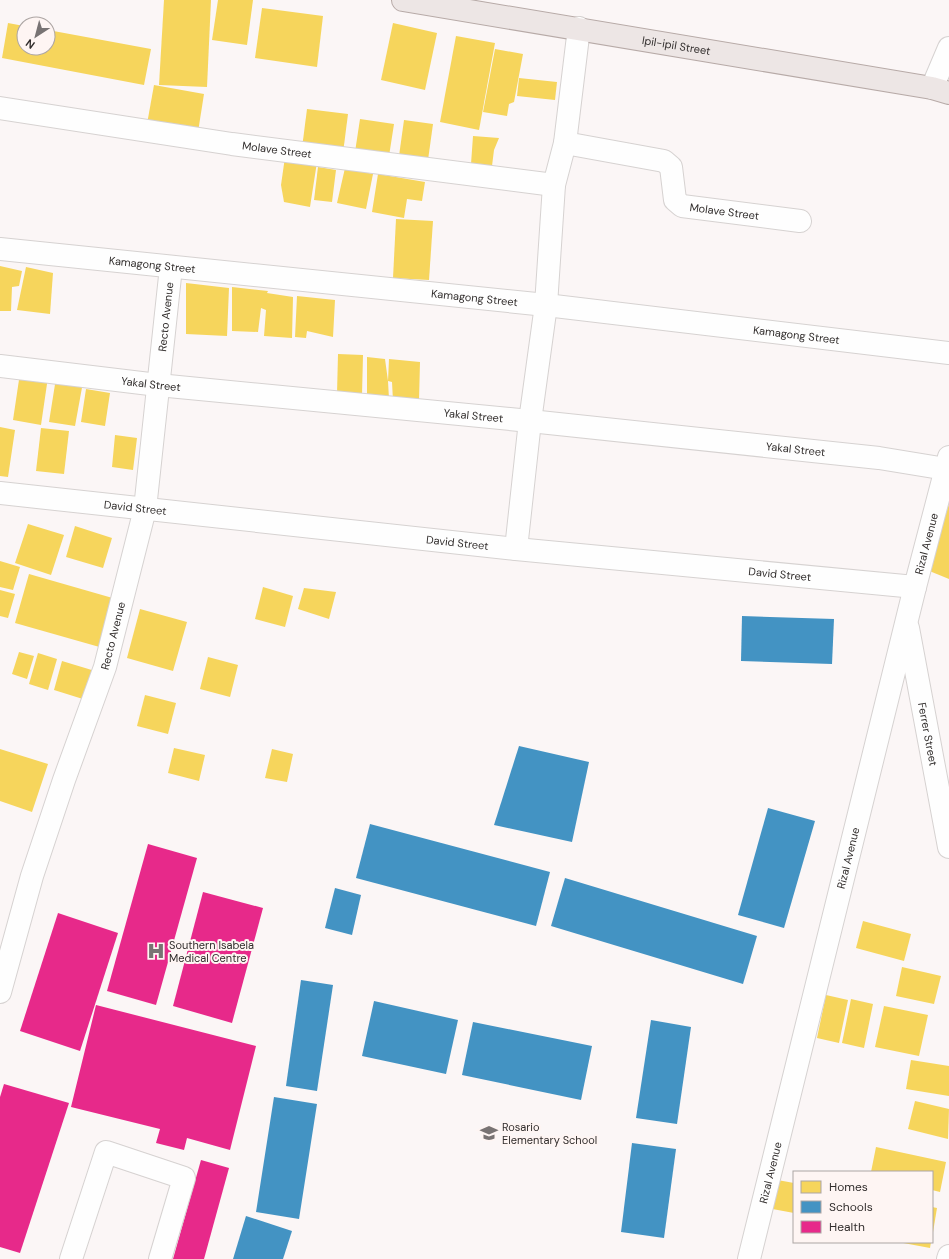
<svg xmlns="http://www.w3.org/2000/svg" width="949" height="1259" viewBox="0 0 949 1259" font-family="'DM Sans',sans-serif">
<rect width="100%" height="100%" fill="#fbf6f6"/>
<g fill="#f6d55c">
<path d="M164,0H211L207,87L159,85Z"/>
<path d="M218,0H253L247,45L212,40Z"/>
<path d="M262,8L323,16L317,67L255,58Z"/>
<path d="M8,23L24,26V48H48V30L151,49L144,85L2,58Z"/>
<path d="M393,23L437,33L425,90L381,80Z"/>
<path d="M456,36L495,43L479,130L440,122Z"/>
<path d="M495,49L523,54L514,102L509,104L507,116L483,112Z"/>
<path d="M519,78L557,82L555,100L517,96Z"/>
<path d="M154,85L204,94L198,132L147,124Z"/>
<path d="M307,109L348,114L343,153L302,148Z"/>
<path d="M360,119L394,124L389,156L355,152Z"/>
<path d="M404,120L433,124L428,160L399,156Z"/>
<path d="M473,136L499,138L494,150L492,166L471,164Z"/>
<path d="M285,157L317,162L310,207L284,202L281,185Z"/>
<path d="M318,167L336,170L332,202L314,200Z"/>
<path d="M345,168L373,174L366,209L337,203Z"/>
<path d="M378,174L425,182L422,201L407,199L404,218L372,212Z"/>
<path d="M396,219L433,221L429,280L393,278Z"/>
<path d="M0,266L22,271L19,286L12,287L11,311H0Z"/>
<path d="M26,267L53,273L50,314L17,310Z"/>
<path d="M186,283L229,288L227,336L186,334Z"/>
<path d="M232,287L268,291L267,293L293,297L292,338L264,336L266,310L261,308L258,332L232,331Z"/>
<path d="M297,296L335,300L333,337L307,331L306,338L295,337Z"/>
<path d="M338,354L363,355L362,395L337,394Z"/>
<path d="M367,357L385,359L388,381L389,359L420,362L419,401H393L392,382L388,381L389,399L367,397Z"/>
<path d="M20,373L48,377L41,425L13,420Z"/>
<path d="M56,378L83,382L75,426L49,422Z"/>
<path d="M86,389L110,393L105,426L81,422Z"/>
<path d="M0,427L15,430L8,477L0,476Z"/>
<path d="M41,428L69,431L64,474L36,471Z"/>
<path d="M115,435L137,438L133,470L112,467Z"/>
<path d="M949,504V579L927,570Z"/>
<path d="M28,524L64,535L51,575L15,563Z"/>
<path d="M75,526L112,538L103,568L66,557Z"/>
<path d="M0,561L20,567L13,590L0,587Z"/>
<path d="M29,574L116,599L103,648L15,623Z"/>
<path d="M263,587L293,596L285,627L255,619Z"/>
<path d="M304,588L336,592L329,619L298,609Z"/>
<path d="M0,590L15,594L8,618L0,616Z"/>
<path d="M140,609L187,622L173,671L127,658Z"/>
<path d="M19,652L34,656L27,679L12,674Z"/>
<path d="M38,653L57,659L48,690L29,684Z"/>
<path d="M208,657L238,665L230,697L200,689Z"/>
<path d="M62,661L95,671L86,700L54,690Z"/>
<path d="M145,695L176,703L168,734L137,726Z"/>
<path d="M174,748L205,755L199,781L168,773Z"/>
<path d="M0,749L48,764L32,812L0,801Z"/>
<path d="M272,749L293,754L287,782L265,778Z"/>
<path d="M863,921L911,934L904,961L856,948Z"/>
<path d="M902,967L941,976L934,1004L896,996Z"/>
<path d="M826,995L848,1000L839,1043L817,1038Z"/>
<path d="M851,999L873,1004L864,1048L842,1043Z"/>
<path d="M884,1006L928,1015L919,1056L875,1047Z"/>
<path d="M911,1060L949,1066V1096L906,1089Z"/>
<path d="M915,1101L949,1109L948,1139L908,1129Z"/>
<path d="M876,1147L946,1162L940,1192L932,1190V1172H871Z"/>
<path d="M772,1179L794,1183V1213L767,1208Z"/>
<path d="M932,1207L937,1208L933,1232H932Z"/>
<path d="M898,1242H931L930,1248Z"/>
</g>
<g fill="#4393c3">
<path d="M742,616L834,619L832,664L741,661Z"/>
<path d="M519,746L589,762L572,842L494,825Z"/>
<path d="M768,808L815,821L784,928L738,915Z"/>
<path d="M370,824L550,872L536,926L356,878Z"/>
<path d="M565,878L757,936L743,984L551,926Z"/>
<path d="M335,888L361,895L352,935L325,928Z"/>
<path d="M301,980L333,985L317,1091L286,1086Z"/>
<path d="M374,1001L458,1020L446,1074L362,1056Z"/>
<path d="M651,1020L691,1027L677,1124L636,1118Z"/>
<path d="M473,1022L592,1046L581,1100L462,1075Z"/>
<path d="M274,1097L317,1104L299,1219L256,1212Z"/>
<path d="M632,1143L676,1149L664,1238L621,1232Z"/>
<path d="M246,1216L292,1231L283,1259H233Z"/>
</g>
<g fill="#e7298a">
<path d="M148,844L197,858L156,1005L107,991Z"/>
<path d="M203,892L263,908L232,1023L173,1006Z"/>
<path d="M58,913L118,933L80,1051L20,1031Z"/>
<path d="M96,1005L256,1046L230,1150L187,1138L184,1150L156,1143L160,1129L71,1107Z"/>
<path d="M4,1084L69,1103L20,1253L0,1247V1097Z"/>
<path d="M201,1160L229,1168L204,1259H173Z"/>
</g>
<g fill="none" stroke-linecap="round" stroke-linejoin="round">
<g stroke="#d6d2d1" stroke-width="24">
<g id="minor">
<path d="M932,88L949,48"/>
<path id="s1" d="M0,108L232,144L554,185"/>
<path id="s2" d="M565,143L664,161L671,167L675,200L682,206L800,221"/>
<path id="s3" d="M0,249L546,305L949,353"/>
<path id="s4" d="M0,366L158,385L530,421L879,458L946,469"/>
<path id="s5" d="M0,493L516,549L915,587"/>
<path d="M516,549L530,421L546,305L554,185L565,143L579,28"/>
<path id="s6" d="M908,628L949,847"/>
<path id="s7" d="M0,992L32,876L64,780L105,667L145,509L171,267"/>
<path d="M71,1259L106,1152L184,1178L160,1259"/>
<path id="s8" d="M749,1259L915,587L949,457"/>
<path d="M948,1259L949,1256"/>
</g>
</g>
<g stroke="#b7aaa7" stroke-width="24">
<g id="major">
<path id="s9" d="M403,0L932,88L949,93"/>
</g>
</g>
<use href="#minor" stroke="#fefefe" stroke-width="22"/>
<use href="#major" stroke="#ede6e5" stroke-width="22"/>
</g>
<defs>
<g id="hospital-bare" transform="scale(1.38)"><path d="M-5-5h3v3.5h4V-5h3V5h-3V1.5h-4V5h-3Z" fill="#787373" stroke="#fef5f3" stroke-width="2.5" paint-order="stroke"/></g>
<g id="school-bare" transform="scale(1.38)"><path d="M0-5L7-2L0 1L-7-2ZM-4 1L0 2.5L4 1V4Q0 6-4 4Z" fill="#787373" stroke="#fef5f3" stroke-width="2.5" paint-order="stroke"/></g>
</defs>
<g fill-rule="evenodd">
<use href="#hospital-bare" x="156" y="951"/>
<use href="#school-bare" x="489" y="1133"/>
</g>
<g text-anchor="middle" stroke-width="4" stroke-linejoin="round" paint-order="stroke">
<g font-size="11" fill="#312d2c" stroke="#fef5f3">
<text dy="4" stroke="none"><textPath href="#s9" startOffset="277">Ipil-ipil Street</textPath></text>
<text dy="4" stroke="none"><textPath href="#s1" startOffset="280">Molave Street</textPath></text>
<text dy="4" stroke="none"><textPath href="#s2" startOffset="195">Molave Street</textPath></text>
<text dy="4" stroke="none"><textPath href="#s3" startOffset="153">Kamagong Street</textPath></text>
<text dy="4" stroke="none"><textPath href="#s3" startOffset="477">Kamagong Street</textPath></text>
<text dy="4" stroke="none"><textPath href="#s7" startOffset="698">Recto Avenue</textPath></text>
<text dy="4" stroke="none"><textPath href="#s3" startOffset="801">Kamagong Street</textPath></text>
<text dy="4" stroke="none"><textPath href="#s4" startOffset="152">Yakal Street</textPath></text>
<text dy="4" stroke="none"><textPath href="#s4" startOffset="476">Yakal Street</textPath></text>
<text dy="4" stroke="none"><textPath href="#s4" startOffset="800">Yakal Street</textPath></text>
<text dy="4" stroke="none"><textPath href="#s5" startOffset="136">David Street</textPath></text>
<text dy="4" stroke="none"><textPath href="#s5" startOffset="460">David Street</textPath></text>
<text dy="4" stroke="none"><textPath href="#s8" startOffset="737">Rizal Avenue</textPath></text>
<text dy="4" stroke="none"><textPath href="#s5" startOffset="784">David Street</textPath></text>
<text dy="4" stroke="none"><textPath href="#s7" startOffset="374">Recto Avenue</textPath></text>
<text dy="4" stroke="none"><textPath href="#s6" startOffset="108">Ferrer Street</textPath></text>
<text dy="4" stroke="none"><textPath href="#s8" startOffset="413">Rizal Avenue</textPath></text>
<text dy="4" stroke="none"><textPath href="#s8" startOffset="89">Rizal Avenue</textPath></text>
</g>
<g font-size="11" fill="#312d2c" stroke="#fef5f3" text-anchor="start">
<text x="169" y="949">Southern Isabela<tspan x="169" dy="13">Medical Centre</tspan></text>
<text x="502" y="1131">Rosario<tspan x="502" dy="13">Elementary School</tspan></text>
</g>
</g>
<rect x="793" y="1171" width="140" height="72" fill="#fef5f3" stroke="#aca5a3"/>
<rect x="801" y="1181" width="20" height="12" fill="#f6d55c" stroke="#aca5a3"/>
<text x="829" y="1191" font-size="12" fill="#312d2c">Homes</text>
<rect x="801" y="1201" width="20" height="12" fill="#4393c3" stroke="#aca5a3"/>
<text x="829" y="1211" font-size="12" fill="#312d2c">Schools</text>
<rect x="801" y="1221" width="20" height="12" fill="#e7298a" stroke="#aca5a3"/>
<text x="829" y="1231" font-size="12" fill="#312d2c">Health</text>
<g transform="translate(36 36) rotate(216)"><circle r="19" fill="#fef5f3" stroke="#aca5a3"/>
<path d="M0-3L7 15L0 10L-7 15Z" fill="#787373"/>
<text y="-6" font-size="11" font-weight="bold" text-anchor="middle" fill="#312d2c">N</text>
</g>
</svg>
